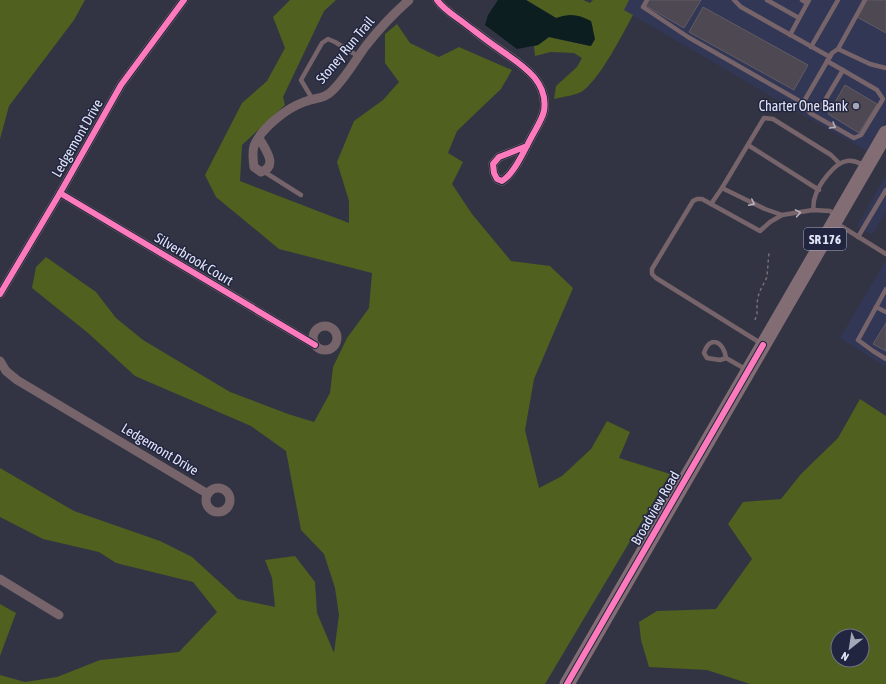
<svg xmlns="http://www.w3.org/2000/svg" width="886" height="684" viewBox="0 0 886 684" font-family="'Asap Condensed',sans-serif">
<rect width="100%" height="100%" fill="#323443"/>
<g fill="#323755">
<path d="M607,0H886V120L867,151L803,115Z"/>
<path d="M886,175V212L872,235L857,226Z"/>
<path d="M886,260V367L840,338Z"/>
</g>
<g fill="#4f601f" fill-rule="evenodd">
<path d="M0,0H85L74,20L9,106L0,139Z"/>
<path d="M290,0H336L324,11L283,97L285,105L242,145L240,181L349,223V201L337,162L354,121L383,100L399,82L385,63V34L397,24L410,43L439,57L459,47L512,70L501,89L457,131L448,153L463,162L452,184L472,214L511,261L550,266L573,288L534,379L525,430L539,488L562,476L591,449L607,421L630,432L619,458L670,474L545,684H0V675L25,682L57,677L100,660L179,652L217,612L193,582L116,563L99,552L43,539L0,517V468L74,511L160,541L192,557L238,599L275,607L272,578L265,560L295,556L315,582L317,613L334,653L339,615L335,588L324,554L301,530L286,451L251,426L135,376L88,333L32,288L36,267L46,257L96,292L116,318L143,340L230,392L288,414L314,422L330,393L333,367L347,338L369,308L372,273L279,249L216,197L205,175L242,103L267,81L285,48L273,17Z"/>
<path d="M526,0H583L590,3L593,0H629L624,10L633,15C621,37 602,75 584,90C579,95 561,97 554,99L556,86L577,67L582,58L574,53L551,52L535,56L534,46L538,45L549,37L590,46L593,29L591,21L556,18Z"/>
<path d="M860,399L886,416V684H750L707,670L649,667L641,640L639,622L657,611L716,609L752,559L728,524L743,502L781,499L801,474L838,438ZM838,636H862V660H838Z"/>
<path d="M0,604L16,613L0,656Z"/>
</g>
<path fill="#0c1e20" d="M498,0H526L556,18C570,13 578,14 591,21L595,39L591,46L549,37L538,45L517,49L485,25L488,15Z"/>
<g fill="#4d4852" stroke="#615b65">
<path d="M649,0H701L684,28L646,6Z"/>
<path d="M866,0H886V33L857,17Z"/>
<path d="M703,7L808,65L794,90L689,32Z"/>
<path d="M845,85L877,104L859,133L828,114Z"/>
<path d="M886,323V351L873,344Z"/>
</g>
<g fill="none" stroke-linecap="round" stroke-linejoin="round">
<path stroke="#796f76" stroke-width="1.5" stroke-dasharray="3 3" stroke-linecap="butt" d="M755,320L757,314V303L759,293L767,277L769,251"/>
<g stroke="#77646a" stroke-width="4.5">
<path d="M647,0L643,7L688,37L803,103L832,53L838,49L870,64L886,68"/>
<path d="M734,0L741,7L830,57"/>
<path d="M767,0L799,18"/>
<path d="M802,0L807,3"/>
<path d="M790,35L809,0"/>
<path d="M811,47L838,0"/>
<path d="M838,49L865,0"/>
<path d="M313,100L301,80L322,43L328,39L335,42L358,56"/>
<path d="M803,103L810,113L854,138L861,135L883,99L877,90L827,61"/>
<path d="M821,107L843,70"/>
<path d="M748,145L819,190"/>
<path d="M263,171L301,195"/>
<path d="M722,188L765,209L782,215"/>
<path d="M711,204L722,188L764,118L773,119L831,155L839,163"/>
<path d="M813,210C814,206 813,201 815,197C818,185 835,162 847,161C854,160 859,163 865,166"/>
<path d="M836,223L886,254"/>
<path d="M858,237L886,190"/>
<path d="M886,289L858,340L873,351L886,359"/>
<path d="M876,307L886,312"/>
<path d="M762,344L656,278L652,274V269L693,201L697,199H702L760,231L770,222L782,215L813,210L830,211L835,215"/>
<path d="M726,358C724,342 710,334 704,353L707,358L720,360L726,358L747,370"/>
</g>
<g stroke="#77646a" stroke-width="9">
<path d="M437,0C444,10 455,16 464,23C476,32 487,41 499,49C520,64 549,80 544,111C542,120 535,130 531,138C524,151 514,174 502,181L497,179L494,173L493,164L499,157L527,146"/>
<path d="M259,138C265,149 279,166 261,172L254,167C253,160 252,153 254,146C261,128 287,108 304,102C316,97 324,100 334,89C346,77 355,61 365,47C378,30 393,14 409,0"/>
<path d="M60,193L315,345"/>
<path d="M0,294L60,193L121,85L184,0"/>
<circle cx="325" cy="338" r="12"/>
<path d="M0,361L6,371L17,380L208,494"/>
<circle cx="218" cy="500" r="12"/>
<path d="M0,579L59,615"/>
</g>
<path stroke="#836d75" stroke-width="15" d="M567,684L886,133"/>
<g stroke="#22253f" stroke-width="8">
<g id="cycleway">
<path d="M437,0C444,10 455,16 464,23C476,32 487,41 499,49C520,64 549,80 544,111C542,120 535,130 531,138C524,151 514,174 502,181L497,179L494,173L493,164L499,157L527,146"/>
<path d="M60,193L315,345"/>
<path d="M0,294L60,193L121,85L184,0"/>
<path d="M567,684L763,345"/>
</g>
</g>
<use href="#cycleway" stroke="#fd7abc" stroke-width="6"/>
</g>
<defs><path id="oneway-chevron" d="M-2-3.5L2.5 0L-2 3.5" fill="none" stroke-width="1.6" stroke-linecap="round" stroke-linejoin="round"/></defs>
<g stroke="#b7b1bf">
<use href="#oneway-chevron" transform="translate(833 126) rotate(30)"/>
<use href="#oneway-chevron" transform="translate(752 203) rotate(27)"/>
<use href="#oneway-chevron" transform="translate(798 213) rotate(-10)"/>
</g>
<circle fill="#a4a7b8" stroke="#22253f" stroke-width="1.5" cx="856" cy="106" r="4"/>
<g text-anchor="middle" stroke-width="3" stroke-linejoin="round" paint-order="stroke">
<rect fill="#22253f" stroke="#a8abc0" stroke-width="1" x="804" y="228" width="42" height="22" rx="3"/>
<g font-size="13" font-weight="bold" fill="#e2e5f7">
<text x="825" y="244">SR 176</text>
</g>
<g font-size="14" fill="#e2e5f7" stroke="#22253f">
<text transform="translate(345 50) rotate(-50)" y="5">Stoney Run Trail</text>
<text transform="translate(77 138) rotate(-60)" y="5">Ledgemont Drive</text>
<text transform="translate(194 259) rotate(31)" y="5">Silverbrook Court</text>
<text transform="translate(160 449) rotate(31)" y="5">Ledgemont Drive</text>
<text transform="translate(655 508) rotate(-60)" y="5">Broadview Road</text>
</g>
<g font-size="14" fill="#e2e5f7" stroke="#22253f" text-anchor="end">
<text x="848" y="111">Charter One Bank</text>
</g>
</g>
<g transform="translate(850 648) rotate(210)"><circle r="19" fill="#22253f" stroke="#6f7289"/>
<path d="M0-3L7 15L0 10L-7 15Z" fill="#a4a7b8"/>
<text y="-6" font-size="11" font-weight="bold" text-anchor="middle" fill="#e2e5f7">N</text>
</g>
</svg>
